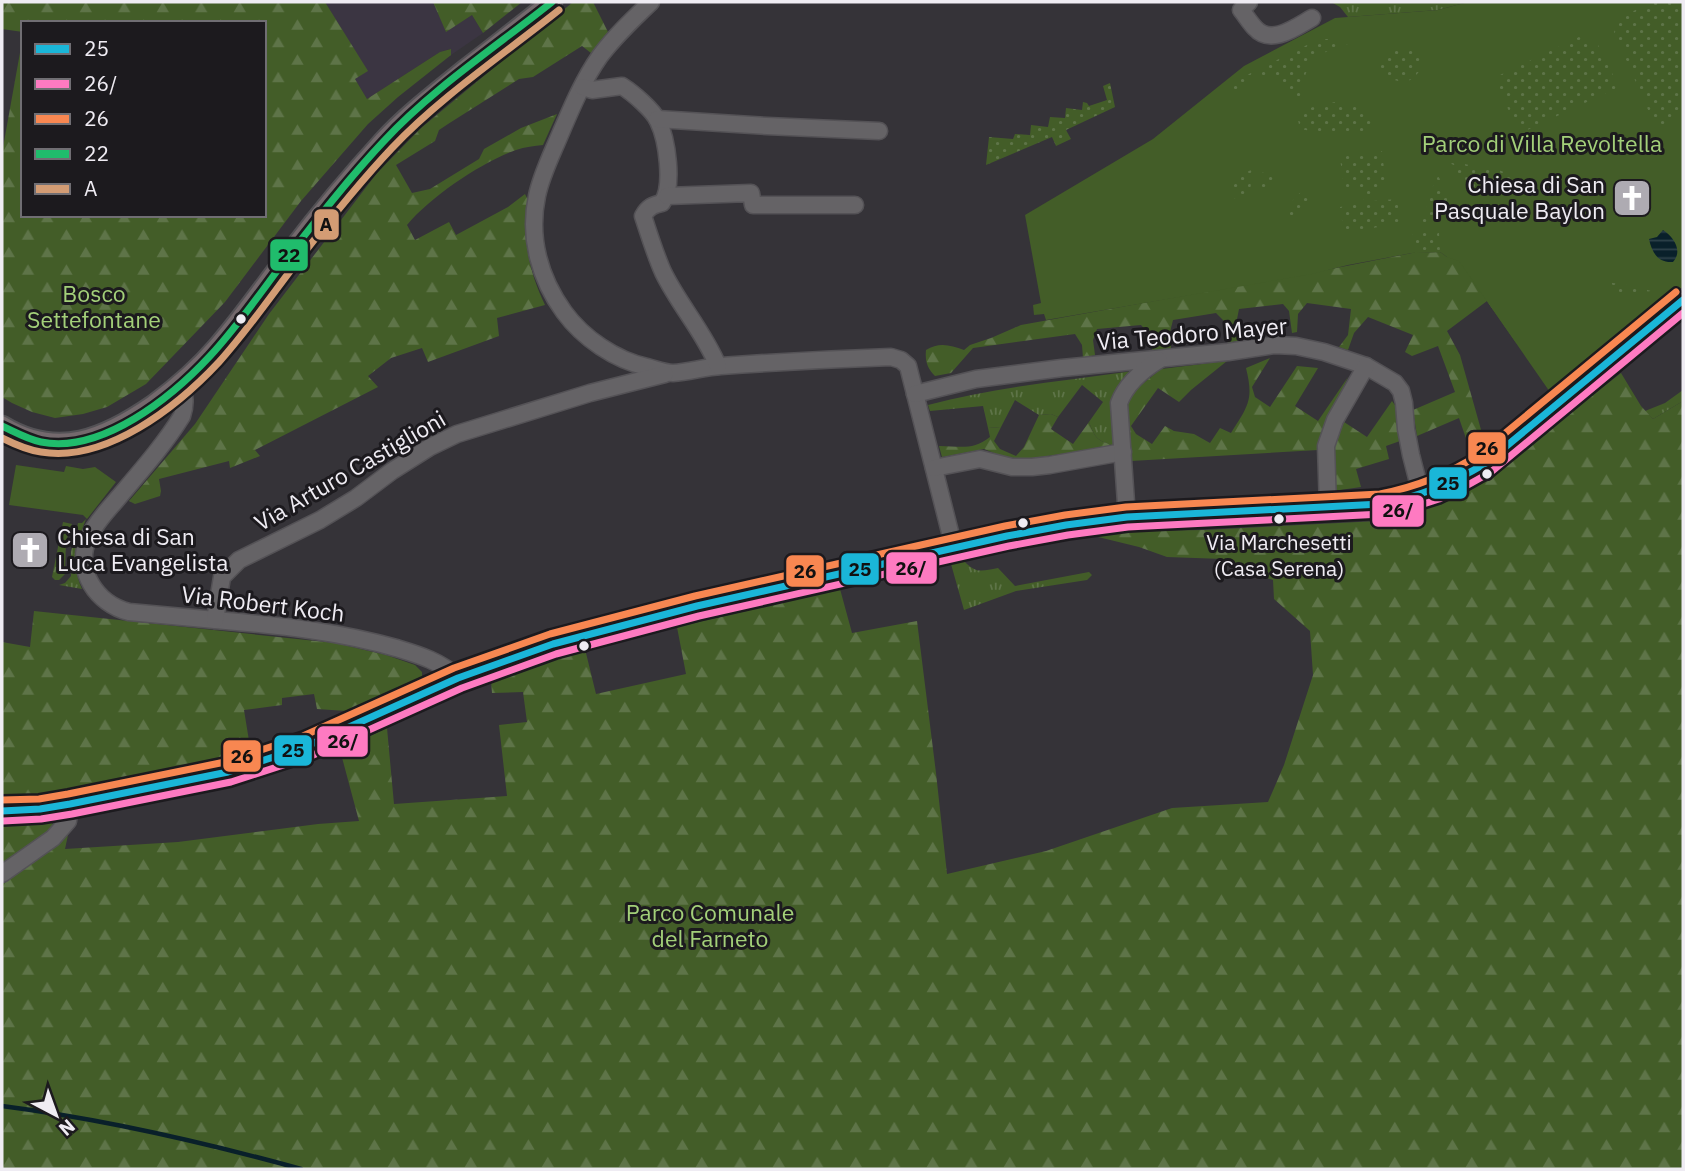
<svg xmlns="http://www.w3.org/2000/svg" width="1685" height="1171" viewBox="0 0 1685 1171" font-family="'IBM Plex Sans',sans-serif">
<defs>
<pattern id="grass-tufts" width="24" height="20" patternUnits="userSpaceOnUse" patternTransform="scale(1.75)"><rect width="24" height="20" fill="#435d28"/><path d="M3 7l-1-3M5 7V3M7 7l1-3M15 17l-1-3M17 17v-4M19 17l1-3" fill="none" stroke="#5e7448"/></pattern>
<pattern id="forest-firs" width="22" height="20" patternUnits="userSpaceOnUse" patternTransform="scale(1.75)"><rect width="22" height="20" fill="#435d28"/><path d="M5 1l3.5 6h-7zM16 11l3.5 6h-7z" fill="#5e7448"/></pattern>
<pattern id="garden-dots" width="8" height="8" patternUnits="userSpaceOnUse" patternTransform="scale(1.75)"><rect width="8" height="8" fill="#435d28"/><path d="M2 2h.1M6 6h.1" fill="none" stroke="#5e7448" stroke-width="1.8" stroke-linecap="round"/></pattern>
<pattern id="water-rules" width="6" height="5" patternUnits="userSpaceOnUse" patternTransform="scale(1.75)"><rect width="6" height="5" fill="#09202a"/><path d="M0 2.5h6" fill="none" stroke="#2d4149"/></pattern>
</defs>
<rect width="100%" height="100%" fill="#353338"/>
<path fill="#3b3542" d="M325,2H433L446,31L472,15L483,33L451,55L450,49L440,52L367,99L355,79L367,71Z"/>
<g fill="url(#grass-tufts)">
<path d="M1331,2H1468L1438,10L1348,17L1340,7Z"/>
<path d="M1133,371C1106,403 1109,406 1115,446C1097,440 1096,440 1089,422L1103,402L1082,385L1058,417L1051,414L1039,415L1015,400L1001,427L988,428L983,406L930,411L928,405C995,387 1064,381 1133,371Z"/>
<path d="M1683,390V401L1653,419L1645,411L1665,403Z"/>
<path d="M86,519C76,545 70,560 82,589L59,585L65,583L71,576V552L78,523H82Z"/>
<path d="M63,522L72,524L66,541L65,574L59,580H55L52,577Z"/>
<path d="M964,561C976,574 982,571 998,568L1015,586L1089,572L1092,575L1087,580L1016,591L964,610L951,564Z"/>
</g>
<g fill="url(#forest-firs)">
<path d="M2,2H325L368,71L355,79L367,99L440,52L451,49V55L398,97L368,124L301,201L225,302L146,384L107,407L83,414L55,418L32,412L12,403L2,397V153L23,36V215H264V23H23V32L2,29Z"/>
<path d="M433,2H522L483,33L472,15L446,32Z"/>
<path d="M573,2H593L608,32L591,53L582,46L533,77L519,79L448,124L439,130L435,141L396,165L412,193L430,189L479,159L484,149L521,128L557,114L543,145C534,146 525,147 516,150C482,162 430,197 407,225L415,240L449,222L456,235L508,207L525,194C533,207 524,224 526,239C528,262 535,284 545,305L497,318L499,336L428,362L422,348L391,358L368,376L378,387L255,450L260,456L230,468L229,461L159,479L161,491L160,496L135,504L129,501L195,424L269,314L377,173L421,128Z"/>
<path d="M1440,252L1447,257L1469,255L1517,344L1487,301L1447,331L1460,355L1485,444L1470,450L1459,418L1417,436L1413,410L1455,392L1438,346L1412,356L1405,352L1413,335L1368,317L1354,333L1348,350L1339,347L1348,335L1351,309L1307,303L1298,314L1297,332L1292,333L1289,311L1283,304L1239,309L1237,319L1241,340L1228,343L1223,320L1216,313L1173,320L1170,332L1171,348L1153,353L1148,333L1141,325L1097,329L1093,340L1095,355L1083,358L1082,345L1075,334L973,348L951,373L935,376C927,368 925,361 926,350C939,342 950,345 964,350L970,345L991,338L1021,325L1331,269L1412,253Z"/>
<path d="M1270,358L1252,387L1255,397L1270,407L1297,366L1318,368L1295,406L1318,421L1348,377L1330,416L1318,450L1131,461L1125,405L1135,390L1161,369L1227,361L1191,390L1179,402L1158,388L1131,426L1136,434L1152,444L1165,426L1174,431L1194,434L1210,443L1220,428L1231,433C1248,406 1254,400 1246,368Z"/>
<path d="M1621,373L1641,406L1653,419L1683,401V1169H2V882L68,835L65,849L178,842L318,824L359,821L340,750L387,728L394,804L507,796L499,725L527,722L523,692L492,693L491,681L585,649L596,694L686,674L677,627L840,589L852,633L917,621L936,773L947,874L1046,851L1172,808L1268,802L1284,765L1313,675L1310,631L1274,599L1273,580L1225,564L1224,559L1167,557L1139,547L1090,535L1142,531L1205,530L1378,521C1414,513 1450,499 1483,481Z"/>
<path d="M1392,401L1397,408L1400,441L1386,446L1389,459L1356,469L1361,487L1333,491V451L1344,422L1367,437Z"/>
<path d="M1051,414L1058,417L1051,429L1073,444L1089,422C1096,440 1097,440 1115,446L1020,460L1004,457L984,449L942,457L939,446C960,446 972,451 990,437L988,428L1001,427L994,441L1000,449L1016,456L1024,447L1039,415Z"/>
<path d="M34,611L335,643L386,655L415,665L422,672V679L418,686L361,712L317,709L314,694L282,698V705L244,710L250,747L282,743L239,757L128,782L20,798L2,799V642L30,647Z"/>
<path d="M52,822L54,829L2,868V826Z"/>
</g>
<g fill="#435d28">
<path d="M1468,2H1683V287L1552,395L1459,261L1447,257L1440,252L1412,253L1348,265L1312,274L1046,320L1044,314L1034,315L1033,305L1041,303L1025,215L1153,139L1244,66L1335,18L1438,10Z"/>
<path d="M16,465L64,472L66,466L83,469L95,467L116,482L87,519L83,515L9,505Z"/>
</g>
<g fill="url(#garden-dots)">
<path d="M1653,2H1683V106L1670,121L1656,128L1614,32L1617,26L1616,19Z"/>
<path d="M1583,35L1587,39L1596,41L1619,87L1523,132L1519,125L1512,118L1500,91V75Z"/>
<path d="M1319,39H1332L1348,44C1315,52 1304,65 1300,99C1288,88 1268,69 1251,80C1246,83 1242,88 1238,92L1228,90L1243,77Z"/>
<path d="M1403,48L1427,56C1424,64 1419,75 1410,80C1398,86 1381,74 1375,64L1391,50Z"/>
<path d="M1110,83L1115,107L1066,130L1071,139L1056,146L1052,137L986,165L989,137L1013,139L1015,134L1030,135L1031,125L1048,127L1050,117L1065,118L1066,108L1082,110L1083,102L1087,103L1089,106L1107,100L1103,86Z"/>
<path d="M1335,102C1354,104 1363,107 1372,124C1369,126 1366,129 1363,131C1346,138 1317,132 1300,129L1296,111Z"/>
<path d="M1382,151L1386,186L1371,188L1373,201L1397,199L1401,223L1344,233L1340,207L1364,203L1362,189L1344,192L1340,157Z"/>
<path d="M1436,157L1473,166L1499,170L1522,180C1514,181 1509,186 1502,189C1479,198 1459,192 1456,166Z"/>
<path d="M1251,170L1273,175L1274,181L1266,195L1259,193L1260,187L1264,179L1262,175L1255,174L1251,183L1250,192L1233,199C1230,184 1238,176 1251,170Z"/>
<path d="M1436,173C1444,185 1451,197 1445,211C1444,216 1444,218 1439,221C1434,223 1427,222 1421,222L1431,195Z"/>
<path d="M1304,191L1314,202L1301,215L1287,224C1289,210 1290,197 1304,191Z"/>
<path d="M1412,232H1439L1440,252L1415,253Z"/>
<path d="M1606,282L1634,286L1651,291L1618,296Z"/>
</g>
<path fill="url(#water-rules)" d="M1663,230C1674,237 1683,251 1673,262C1658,263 1652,253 1649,239L1657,237Z"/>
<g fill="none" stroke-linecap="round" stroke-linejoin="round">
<path stroke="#09202a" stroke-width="4.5" d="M2,1106C103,1119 203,1142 301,1169"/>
<g stroke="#545256" stroke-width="19">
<g id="minor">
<path d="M651,2C633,19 615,36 600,56C583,80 571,109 559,137C551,156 541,176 537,196C528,238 540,279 564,312C583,338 615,360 647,367C655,369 665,373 673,373C689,372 705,367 721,366C777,362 834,359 891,357L901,360L908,366L954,548"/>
<path d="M1249,2L1241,10C1246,16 1250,23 1255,28C1271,46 1296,27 1312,18"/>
<path d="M583,87L592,90L622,86C633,93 653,110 658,121C667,139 674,186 662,203C653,205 648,207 643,216C649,234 655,254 663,272C679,305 704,332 718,366"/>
<path d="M657,119L767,126L879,131"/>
<path d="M667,196L751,193L753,205H855"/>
<path d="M181,384C185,396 186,404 182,416C164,445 140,472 118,498C108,510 95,523 89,537C73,570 97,604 129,612C161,615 193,618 226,621C284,626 340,632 396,648C419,655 440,661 458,678"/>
<path d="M915,394L976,379L1062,368L1228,352L1274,345L1296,346L1324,352L1366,366L1395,383L1401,391L1404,403L1406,429L1411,455L1421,494"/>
<path d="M934,468L980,459L1012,467H1032L1050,465L1123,452"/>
<path d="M1328,507L1326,446L1335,420L1366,366"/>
<path d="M1127,517L1119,403C1126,384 1141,371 1159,360"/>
<path d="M215,620L222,577L239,560L320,520L356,498L392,471L430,447L457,434L590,393L665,374"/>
<path d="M2,874L53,838L68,821L70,804"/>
</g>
</g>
<g stroke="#545256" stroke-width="23">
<g id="major">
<path d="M2,426C58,460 105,439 154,405C177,388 199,369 217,348C244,317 267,283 292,251C321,213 352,176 384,141C408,115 437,93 464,71C494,48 523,25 552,2"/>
<path d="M2,811L40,809L70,804L228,772L307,746L458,678L494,664L553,644L697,606L1007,536L1066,525L1127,517L1381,504C1418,498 1455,483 1486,463L1683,300"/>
</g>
</g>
<use href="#minor" stroke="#656366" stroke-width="16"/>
<use href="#major" stroke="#74696d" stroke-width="19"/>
<g stroke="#1c1a1e" stroke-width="12">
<path id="bus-1" d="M2,811L40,809L70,804L228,772L307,746L458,678L553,644L697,606L1007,536L1066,525L1127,517L1381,504C1419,497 1453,483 1486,463L1683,300"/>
</g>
<g stroke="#1c1a1e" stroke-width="12">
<path id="bus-2" d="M3,821L41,819L72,814L231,782L311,756L462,688L556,654L699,616L1009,546L1068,535L1128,527L1382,514L1411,508L1439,499L1466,486L1491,472L1683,313"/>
</g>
<g stroke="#1c1a1e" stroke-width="12">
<path id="bus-3" d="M2,800L39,799L68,794L225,762L303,736L454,668L550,634L695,596L1005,526L1065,515L1126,507L1380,494C1416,487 1449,474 1480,454L1676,292"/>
</g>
<g stroke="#1c1a1e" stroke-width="12">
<path id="bus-4" d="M2,426C15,432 27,439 41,442C102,454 172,397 210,356C238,326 261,292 286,259C317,219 349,178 384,141C432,89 497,46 552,2"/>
</g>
<g stroke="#1c1a1e" stroke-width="12">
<path id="bus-5" d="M2,438C14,444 27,450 41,452C106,463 177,407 219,362C247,331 271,296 297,262C327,223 358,184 392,148C439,98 504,54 559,10"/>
</g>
<use href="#bus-1" stroke="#1ab6d8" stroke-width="7"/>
<use href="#bus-2" stroke="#fe7ac1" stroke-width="7"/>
<use href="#bus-3" stroke="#f88751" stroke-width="7"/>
<use href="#bus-4" stroke="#20bc6c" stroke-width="7"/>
<use href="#bus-5" stroke="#d39c74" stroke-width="7"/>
</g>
<defs>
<g id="church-square" transform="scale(2.0125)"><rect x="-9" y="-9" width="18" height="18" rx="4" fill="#aeabb2" stroke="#1c1a1e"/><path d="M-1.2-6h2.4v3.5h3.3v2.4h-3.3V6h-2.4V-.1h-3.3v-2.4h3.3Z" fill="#fff"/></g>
</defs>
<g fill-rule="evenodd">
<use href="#church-square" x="1632" y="198"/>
<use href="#church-square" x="30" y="550"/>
</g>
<g fill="#efecf3" stroke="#1c1a1e" stroke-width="2.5">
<circle cx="241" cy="319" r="6"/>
<circle cx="1487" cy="474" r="6"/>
<circle cx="1279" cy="519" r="6"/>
<circle cx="1023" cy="523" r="6"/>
<circle cx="584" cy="646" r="6"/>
</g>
<g text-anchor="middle" stroke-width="6" stroke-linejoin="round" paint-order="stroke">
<g font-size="21" fill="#efecf3" stroke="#1c1a1e">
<text x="1279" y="550">Via Marchesetti<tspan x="1279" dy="26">(Casa Serena)</tspan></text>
</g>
<g font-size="23" fill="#a3d079" stroke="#1c1a1e">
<text x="1542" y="152">Parco di Villa Revoltella</text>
<text x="94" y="302">Bosco<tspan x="94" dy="26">Settefontane</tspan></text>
<text x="710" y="921">Parco Comunale<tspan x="710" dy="26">del Farneto</tspan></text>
</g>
<g font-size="23" fill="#efecf3" stroke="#1c1a1e" text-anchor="end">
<text x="1605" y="193">Chiesa di San<tspan x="1605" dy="26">Pasquale Baylon</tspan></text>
<text x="57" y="545" text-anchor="start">Chiesa di San<tspan x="57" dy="26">Luca Evangelista</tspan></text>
</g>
<g font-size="23" fill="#efecf3" stroke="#1c1a1e">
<text transform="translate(1192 334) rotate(-5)" y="8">Via Teodoro Mayer</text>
<text transform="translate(350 471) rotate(-30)" y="8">Via Arturo Castiglioni</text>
<text transform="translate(263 604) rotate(7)" y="8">Via Robert Koch</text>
</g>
</g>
<g stroke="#1c1a1e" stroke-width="2.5">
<rect x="313" y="208" width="27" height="33" rx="7" fill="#d39c74"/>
<rect x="269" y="238" width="40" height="34" rx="7" fill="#20bc6c"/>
<rect x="1467" y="431" width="40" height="34" rx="7" fill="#f88751"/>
<rect x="1428" y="466" width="40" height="34" rx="7" fill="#1ab6d8"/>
<rect x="1371" y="494" width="54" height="34" rx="7" fill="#fe7ac1"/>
<rect x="885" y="551" width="53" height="34" rx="7" fill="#fe7ac1"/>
<rect x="840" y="552" width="40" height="34" rx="7" fill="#1ab6d8"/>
<rect x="785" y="554" width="40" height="34" rx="7" fill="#f88751"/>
<rect x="316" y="725" width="53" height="33" rx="7" fill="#fe7ac1"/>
<rect x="273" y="734" width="40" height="33" rx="7" fill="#1ab6d8"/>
<rect x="222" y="739" width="40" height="34" rx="7" fill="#f88751"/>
</g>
<g font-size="19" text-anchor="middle" font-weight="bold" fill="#111">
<text x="326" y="231">A</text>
<text x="289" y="262">22</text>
<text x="1487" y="455">26</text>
<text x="1448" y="490">25</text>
<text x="1398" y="517">26/</text>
<text x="911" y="575">26/</text>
<text x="860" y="576">25</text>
<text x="805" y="578">26</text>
<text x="343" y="748">26/</text>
<text x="293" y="757">25</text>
<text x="242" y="763">26</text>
</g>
<rect width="1685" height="1171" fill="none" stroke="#efecf3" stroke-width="7"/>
<rect x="21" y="21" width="245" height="196" fill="#1c1a1e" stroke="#706e73" stroke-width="2"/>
<rect x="35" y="44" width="35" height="10" fill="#1ab6d8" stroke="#706e73" stroke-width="2"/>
<text x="84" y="56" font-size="21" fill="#efecf3">25</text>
<rect x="35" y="79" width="35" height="10" fill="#fe7ac1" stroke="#706e73" stroke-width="2"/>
<text x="84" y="91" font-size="21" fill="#efecf3">26/</text>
<rect x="35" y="114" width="35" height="10" fill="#f88751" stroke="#706e73" stroke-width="2"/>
<text x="84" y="126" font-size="21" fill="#efecf3">26</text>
<rect x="35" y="149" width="35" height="10" fill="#20bc6c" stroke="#706e73" stroke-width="2"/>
<text x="84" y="161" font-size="21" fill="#efecf3">22</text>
<rect x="35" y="184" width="35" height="10" fill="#d39c74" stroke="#706e73" stroke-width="2"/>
<text x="84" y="196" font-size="21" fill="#efecf3">A</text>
<g transform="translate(56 1115) rotate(139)" stroke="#1c1a1e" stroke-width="5" paint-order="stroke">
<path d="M0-5L12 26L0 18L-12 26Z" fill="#efecf3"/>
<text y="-10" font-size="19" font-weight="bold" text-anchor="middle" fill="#efecf3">N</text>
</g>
</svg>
